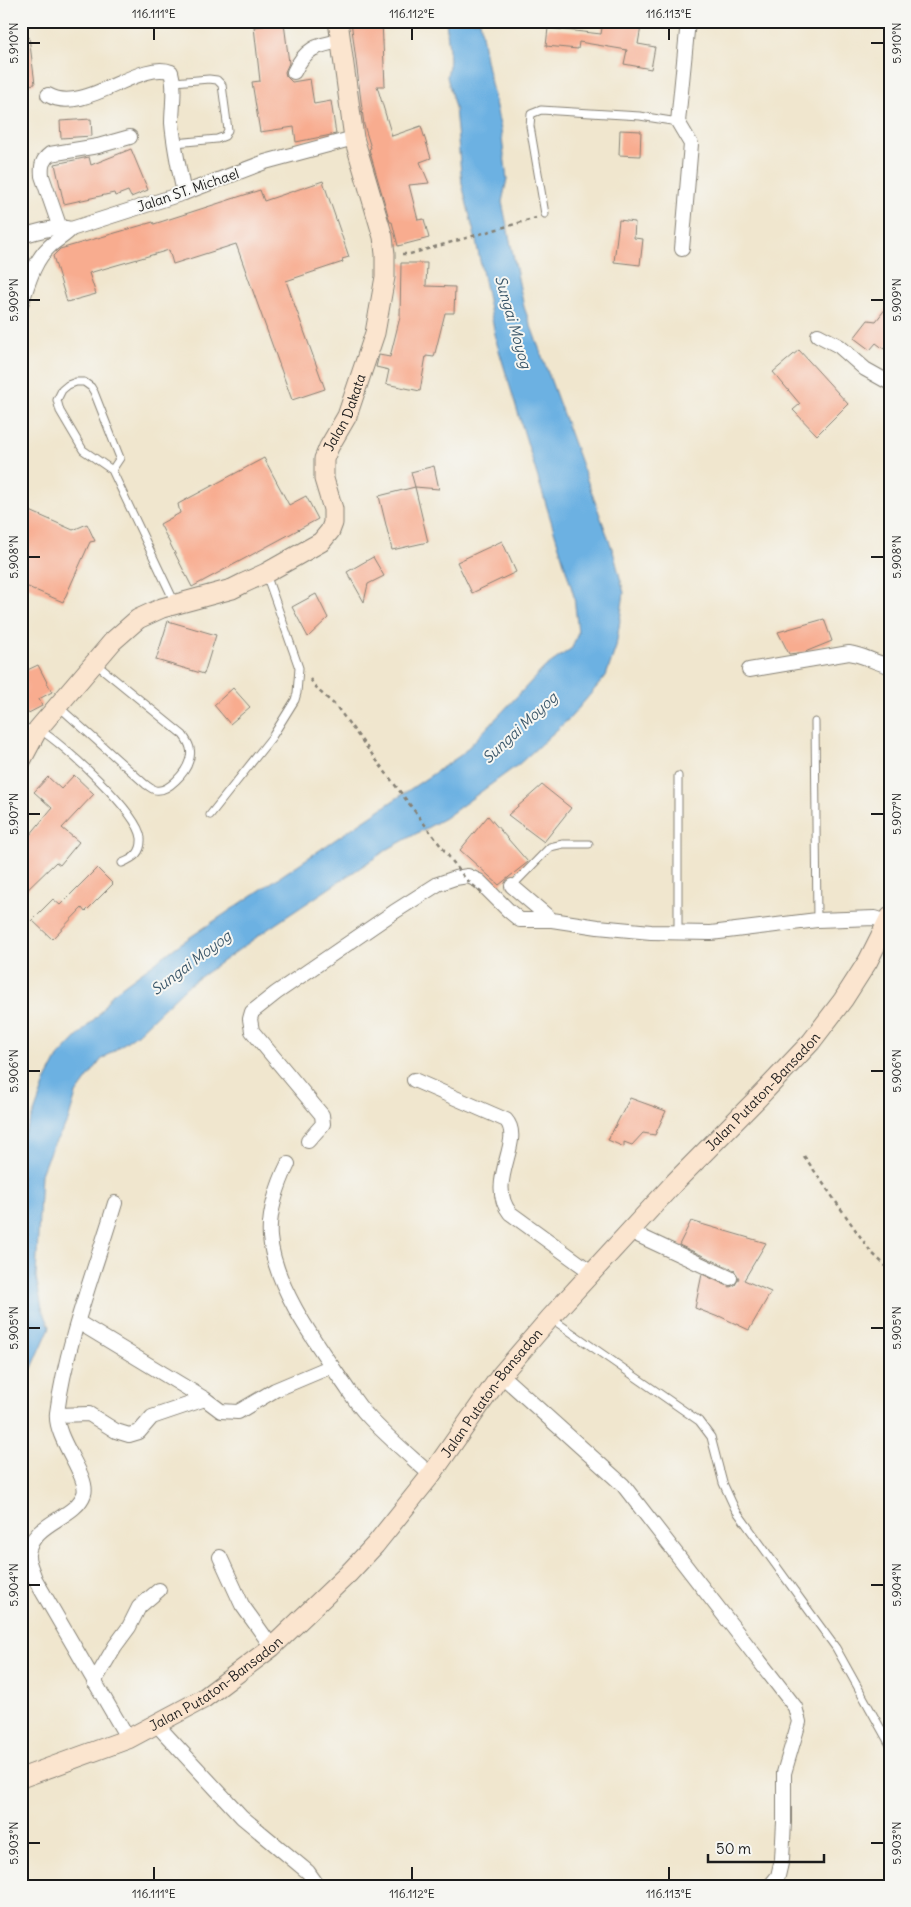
<svg xmlns="http://www.w3.org/2000/svg" width="911" height="1907" viewBox="0 0 911 1907" font-family="Delius,sans-serif">
<rect width="100%" height="100%" fill="#f6f6f2"/>
<filter id="ink" filterUnits="userSpaceOnUse"><feTurbulence type="fractalNoise" baseFrequency=".02" numOctaves="2"/><feDisplacementMap in="SourceGraphic" scale="10" xChannelSelector="R" yChannelSelector="G"/><feConvolveMatrix kernelMatrix="1 2 1 2 8 2 1 2 1" color-interpolation-filters="sRGB"/></filter>
<filter id="wash" filterUnits="userSpaceOnUse"><feTurbulence type="fractalNoise" baseFrequency=".0096" numOctaves="4" result="noise"/><feDisplacementMap in="SourceGraphic" scale="20" xChannelSelector="R" yChannelSelector="G"/><feGaussianBlur stdDeviation="1.12" result="paint"/><feColorMatrix in="noise" values="0 0 0 0 0 0 0 0 0 0 0 0 0 0 0 0 0 1.4 0 .05"/><feComposite in="paint" operator="in"/></filter>
<g filter="url(#wash)">
<rect width="100%" height="100%" fill="#f0e6ce"/>
<path fill="#6cb1e2" stroke="#44667f" d="M446,21H480L486,60L501,130L507,179L502,202L524,307L613,551L624,593L616,647L606,676L571,717L519,764L445,818L388,849L271,927L186,987L137,1034L101,1060L76,1094L68,1121L50,1151L41,1174L36,1277L42,1308L50,1327L21,1393V1140L34,1113L46,1080L58,1057L99,1014L112,994L180,944L461,755L545,667L572,648L578,633L574,596L497,344L476,241L462,184L455,108L447,77L450,60Z"/>
<g id="blocks">
<g fill="#f8ac8f">
<path d="M351,21H382L385,86H377L392,136L421,126L431,158L420,162L429,183L409,185L418,220L424,219L429,238L398,246L392,222H390L369,149L371,148L364,125Z"/>
<path d="M603,21H642L638,44L655,47L651,69L624,64L627,50L579,42L578,49L546,46L548,28L601,34Z"/>
<path d="M284,23L289,63L285,72L286,76L292,82L310,79L314,104L331,101L336,134L296,142L294,127L260,132L252,82L260,81L254,27Z"/>
<path d="M29,37L35,84L21,86V38Z"/>
<path d="M91,119L92,136L61,138L60,121Z"/>
<path d="M620,130L641,131L640,156L619,155Z"/>
<path d="M131,149L148,190L131,197L128,191L115,196L114,193L64,204L55,164L89,157L91,165Z"/>
<path d="M323,181L349,257L342,259L343,262L286,281L325,389L292,400L236,244L173,264L169,250L89,273L96,294L67,302L53,256L60,249L153,222L154,224L260,190L264,201Z"/>
<path d="M619,220L635,222L634,238L643,239L640,265L614,262Z"/>
<path d="M401,263H427L426,286L455,287L454,313H445L434,357L426,356L420,391L386,384L389,370L376,367L379,355L390,357L400,317Z"/>
<path d="M890,303V341L884,349L876,343L870,350L854,338L868,320L876,321Z"/>
<path d="M799,350L848,404L817,435L793,410L800,404L773,372Z"/>
<path d="M264,458L289,505L306,496L318,519L192,587L160,524L180,513L178,504Z"/>
<path d="M434,466L439,489L415,487L411,472Z"/>
<path d="M415,487L428,542L392,550L379,496Z"/>
<path d="M21,507L73,530L87,524L95,541L90,542L63,602L21,584Z"/>
<path d="M502,541L516,572L472,593L457,562Z"/>
<path d="M373,557L384,576L368,584L364,602L347,572Z"/>
<path d="M316,594L328,618L308,637L292,607Z"/>
<path d="M824,619L832,641L805,652L789,654L778,632Z"/>
<path d="M168,621L216,635L204,674L156,660Z"/>
<path d="M38,665L52,692L39,699L42,706L21,717V673Z"/>
<path d="M233,688L250,707L230,724L214,705Z"/>
<path d="M74,775L94,794L62,828L79,842L60,865L56,862L21,896V846L52,808L34,792L48,777L61,789Z"/>
<path d="M542,785L571,808L544,842L508,815Z"/>
<path d="M488,816L528,862L499,885L460,850Z"/>
<path d="M97,868L113,884L85,912L82,908L52,939L32,920L53,899L60,905Z"/>
<path d="M630,1098L666,1111L655,1135L643,1133L632,1145L624,1142V1147L608,1140Z"/>
<path d="M691,1221L766,1243L744,1280L771,1292L749,1330L719,1316L718,1317L695,1308L702,1274L730,1287L735,1285L739,1278L734,1270L679,1245Z"/>
</g>
</g>
</g>
<g filter="url(#ink)">
<use href="#blocks" fill-opacity="0" stroke="#868175" stroke-width="1"/>
<g fill="none" stroke-linecap="round" stroke-linejoin="round">
<g stroke="#868175" stroke-width="9">
<g id="lane">
<path d="M174,82L209,79L217,80L222,85L228,130L225,136L217,139L175,143"/>
<path d="M545,214L530,126L531,114L541,110L640,116L678,122"/>
<path d="M112,470L120,458L94,392L91,387L84,382H76L68,385L62,390L57,400L60,411L83,450L112,470L175,603"/>
<path d="M58,706L145,784C148,786 151,789 155,790C168,793 186,772 189,761C193,751 189,743 183,735L96,664"/>
<path d="M815,722L817,920"/>
<path d="M21,729C27,729 35,728 40,730C63,744 138,812 141,838C142,853 134,858 122,863"/>
<path d="M678,776V932"/>
<path d="M210,815L272,737L295,700L297,693L299,668L266,574"/>
<path d="M512,886L550,847L563,844H589"/>
<path d="M552,1319L699,1421L711,1437L723,1483L735,1509L836,1648L890,1745"/>
</g>
</g>
<g stroke="#868175" stroke-width="16">
<g id="street">
<path d="M294,72C305,49 316,45 341,41"/>
<path d="M48,95C84,116 140,59 171,72C176,88 172,106 172,123C174,147 179,170 184,193"/>
<path d="M60,228L42,176C41,166 42,160 50,154L98,146L130,137"/>
<path d="M21,236C37,232 55,225 71,229L184,193L265,162L354,138"/>
<path d="M682,249L691,144L678,122L688,21"/>
<path d="M21,304C28,285 33,262 49,247C56,240 65,236 71,229"/>
<path d="M818,335L839,346L865,369L890,383"/>
<path d="M749,670L849,653C864,655 875,663 890,666"/>
<path d="M512,886L552,920L598,927L651,932L711,933L817,920L875,918L887,922"/>
<path d="M414,1080L506,1120C525,1141 485,1182 510,1213L591,1272"/>
<path d="M308,1141L323,1124L322,1115L252,1031L250,1019L252,1012L276,993L394,912L438,884L455,878L468,876L479,881L509,911L520,920H552"/>
<path d="M288,1164C278,1184 268,1214 270,1237C274,1285 315,1342 342,1381C350,1392 357,1405 367,1415C386,1436 409,1455 431,1475"/>
<path d="M115,1203C95,1270 66,1343 57,1413C54,1438 90,1477 84,1494C75,1519 32,1522 28,1554C27,1561 33,1572 35,1579L128,1739"/>
<path d="M629,1231L730,1278"/>
<path d="M78,1322L205,1399L221,1411L238,1412L275,1390L332,1366"/>
<path d="M501,1375L623,1485L795,1707L799,1722L784,1773V1822L782,1859L778,1876L770,1886"/>
<path d="M57,1415L89,1414L116,1431L129,1435L139,1432L152,1417L205,1399"/>
<path d="M220,1557L242,1605L272,1647"/>
<path d="M94,1682L115,1646L129,1627L139,1607L159,1590"/>
<path d="M157,1725L242,1817L308,1872L318,1886"/>
</g>
</g>
<g stroke="#868175" stroke-width="21">
<g id="secondary">
<path id="s1" d="M21,761L38,729L113,641L138,619L162,608L232,589L244,583L266,573L321,542L330,531L333,523V509L324,479V459L329,447L347,416L375,333L385,277V254L383,237L354,138L338,21"/>
<path id="s2" d="M21,1778L128,1739L203,1699L272,1647L348,1574L375,1545L431,1475L501,1375L550,1318L675,1182L757,1099L811,1042L843,1000L868,961L890,917"/>
</g>
</g>
<g stroke="#868175" stroke-width="2.5" stroke-dasharray="4 4" stroke-linecap="butt">
<path d="M402,254H410L536,218"/>
<path d="M310,679L319,691L336,706L380,765"/>
<path d="M804,1156L871,1252L890,1270"/>
</g>
<use href="#lane" stroke="#fff" stroke-width="7"/>
<use href="#street" stroke="#fff" stroke-width="14"/>
<use href="#secondary" stroke="#fbe5cf" stroke-width="19"/>
<path stroke="#868175" stroke-width="2.5" stroke-dasharray="4 4" stroke-linecap="butt" d="M380,765L465,878L484,895"/>
</g>
</g>
<path fill="none" stroke="#1c1c1c" stroke-width="2" d="M154,28V40M412,28V40M669,28V40M28,43H40M871,43H884M28,300H40M871,300H884M28,557H40M871,557H884M28,814H40M871,814H884M28,1071H40M871,1071H884M28,1328H40M871,1328H884M28,1585H40M871,1585H884M28,1843H40M871,1843H884M154,1867V1880M412,1867V1880M669,1867V1880"/>
<g text-anchor="middle" stroke-width="4" stroke-linejoin="round" paint-order="stroke">
<g font-size="14" fill="#1c1c1c" stroke="#f6f6f2">
<text transform="translate(188 190) rotate(-19)" y="5">Jalan ST. Michael</text>
<text dy="5" stroke="none"><textPath href="#s1" startOffset="524">Jalan Dakata</textPath></text>
<text dy="5" stroke="none"><textPath href="#s2" startOffset="1028">Jalan Putaton-Bansadon</textPath></text>
<text dy="5" stroke="none"><textPath href="#s2" startOffset="622">Jalan Putaton-Bansadon</textPath></text>
<text dy="5" stroke="none"><textPath href="#s2" startOffset="218">Jalan Putaton-Bansadon</textPath></text>
</g>
<g font-size="15" font-style="italic" fill="#3c586b" stroke="#f6f6f2">
<text transform="translate(513 322) rotate(74)" y="5">Sungai Moyog</text>
<text transform="translate(520 728) rotate(-43)" y="5">Sungai Moyog</text>
<text transform="translate(191 963) rotate(-37)" y="5">Sungai Moyog</text>
</g>
</g>
<rect width="911" height="1907" fill="none" stroke="#f6f6f2" stroke-width="55"/>
<path d="M708 1854v8h116v-8" fill="none" stroke="#1c1c1c" stroke-width="2.5"/>
<text x="716" y="1854" font-size="15" fill="#1c1c1c" stroke="#f6f6f2" stroke-width="4" paint-order="stroke">50 m</text>
<rect x="28" y="28" width="856" height="1852" fill="none" stroke="#1c1c1c" stroke-width="2"/>
<g font-size="12" text-anchor="middle" fill="#1c1c1c">
<text x="154" y="18">116.111°E</text>
<text x="412" y="18">116.112°E</text>
<text x="669" y="18">116.113°E</text>
<text transform="translate(14 43) rotate(-90)" y="4">5.910°N</text>
<text transform="translate(897 43) rotate(-90)" y="4">5.910°N</text>
<text transform="translate(14 300) rotate(-90)" y="4">5.909°N</text>
<text transform="translate(897 300) rotate(-90)" y="4">5.909°N</text>
<text transform="translate(14 557) rotate(-90)" y="4">5.908°N</text>
<text transform="translate(897 557) rotate(-90)" y="4">5.908°N</text>
<text transform="translate(14 814) rotate(-90)" y="4">5.907°N</text>
<text transform="translate(897 814) rotate(-90)" y="4">5.907°N</text>
<text transform="translate(14 1071) rotate(-90)" y="4">5.906°N</text>
<text transform="translate(897 1071) rotate(-90)" y="4">5.906°N</text>
<text transform="translate(14 1328) rotate(-90)" y="4">5.905°N</text>
<text transform="translate(897 1328) rotate(-90)" y="4">5.905°N</text>
<text transform="translate(14 1585) rotate(-90)" y="4">5.904°N</text>
<text transform="translate(897 1585) rotate(-90)" y="4">5.904°N</text>
<text transform="translate(14 1843) rotate(-90)" y="4">5.903°N</text>
<text transform="translate(897 1843) rotate(-90)" y="4">5.903°N</text>
<text x="154" y="1898">116.111°E</text>
<text x="412" y="1898">116.112°E</text>
<text x="669" y="1898">116.113°E</text>
</g>
</svg>
